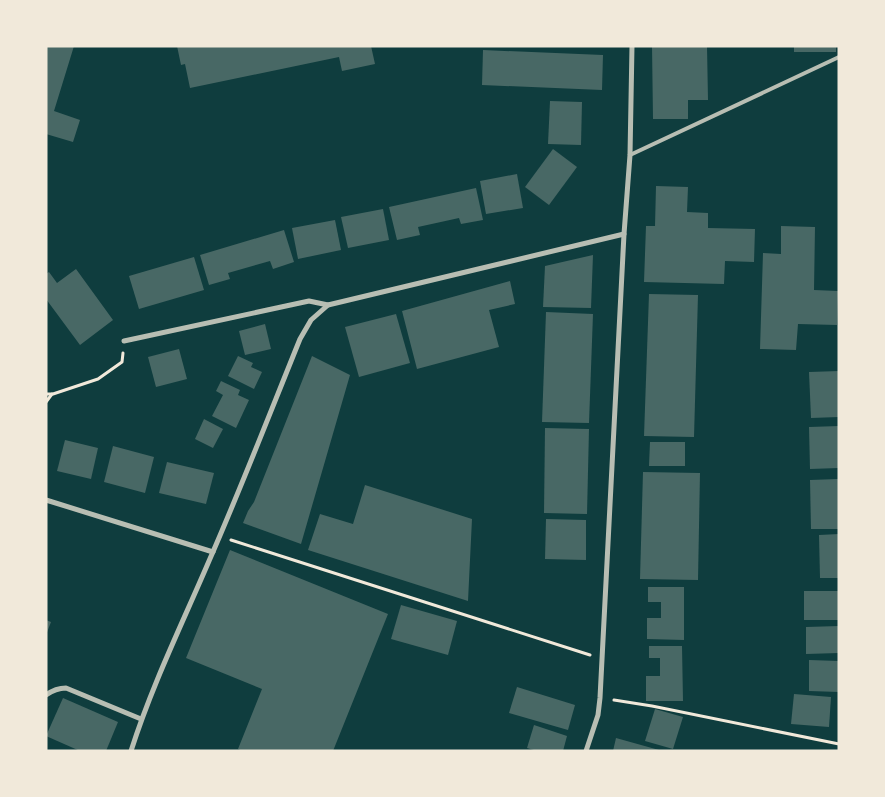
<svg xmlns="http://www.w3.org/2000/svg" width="885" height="797" viewBox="0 0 885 797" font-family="Manrope,sans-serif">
<rect width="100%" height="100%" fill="#0f3d3e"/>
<g fill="#486865">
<path d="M46,46H74L54,111L80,120L73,142L46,134Z"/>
<path d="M177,46H371L375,64L342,71L339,57L190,88L185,64L181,65Z"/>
<path d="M652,46H707L708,100H688V119H653Z"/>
<rect x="794" y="46" width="42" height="6"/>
<path d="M483,50L603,55L602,90L482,85Z"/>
<path d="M550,101L582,102L581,145L548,144Z"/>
<path d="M553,149L577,167L549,205L525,187Z"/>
<path d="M517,174L523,208L486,214L480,181Z"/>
<path d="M656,186L688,187L687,212L708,213V228L755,229L754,262L725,261L724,284L644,282L646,226H655Z"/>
<path d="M476,188L483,220L461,224L459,218L418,227L420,235L397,240L389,207Z"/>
<path d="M383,209L389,240L348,248L341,217Z"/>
<path d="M335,220L341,250L298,259L292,228Z"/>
<path d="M781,226L815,227L814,290L838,291L837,325L798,324L796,350L760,349L763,253L781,254Z"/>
<path d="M284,230L294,262L273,269L270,261L228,273L230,279L209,285L200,255Z"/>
<path d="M593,255L591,308L543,307L545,266Z"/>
<path d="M194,257L204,290L139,309L129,276Z"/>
<path d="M76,269L113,320L80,345L46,299V274L49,272L57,283Z"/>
<path d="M510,281L515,304L489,310L499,347L417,369L402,311Z"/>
<path d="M649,294L698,295L694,437L644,436Z"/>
<path d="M546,312L593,314L589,423L542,422Z"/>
<path d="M396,314L410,363L359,377L345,327Z"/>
<path d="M265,324L271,349L245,355L239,331Z"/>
<path d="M179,349L187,379L156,387L148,357Z"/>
<path d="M238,356L253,363L251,367L262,372L254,389L228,376Z"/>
<path d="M312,356L350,375L301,544L243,523L248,511L254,502Z"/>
<path d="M839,371V417L811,418L809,372Z"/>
<path d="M221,381L240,390L238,395L249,400L236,428L212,416L223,395L216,391Z"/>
<path d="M204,419L223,429L213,448L195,439Z"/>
<path d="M839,426V468L810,469L809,427Z"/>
<path d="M545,428L589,429L587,514L544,513Z"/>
<path d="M65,440L98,448L91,479L57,471Z"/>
<path d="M650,442H685V466H649Z"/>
<path d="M113,446L154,457L145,493L104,482Z"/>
<path d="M167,462L214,473L206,504L159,493Z"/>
<path d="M643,472L700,473L698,580L640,579Z"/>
<path d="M838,479L839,529H811L810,480Z"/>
<path d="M365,485L472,519L468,601L308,550L320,514L353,524Z"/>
<path d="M546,519L586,520V560L545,559Z"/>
<path d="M839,534V578H820L819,535Z"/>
<path d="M230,550L388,614L333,751H242L238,749L262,689L186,658Z"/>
<path d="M648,587H684V640L647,639V618H661V602H648Z"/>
<rect x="804" y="591" width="35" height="29"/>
<path d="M401,605L457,621L448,655L391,639Z"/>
<path d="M46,620L51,622L46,635Z"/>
<path d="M839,626V653L806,654V627Z"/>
<path d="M649,646H682L683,701H646V676H660V658H649Z"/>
<path d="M809,660L839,661V692L809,691Z"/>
<path d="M517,687L575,705L568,730L509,713Z"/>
<path d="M794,694L831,697L829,727L791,724Z"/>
<path d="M63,698L118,722L106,751H80L46,736Z"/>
<path d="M655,709L683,717L673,749L645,741Z"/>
<path d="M534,725L567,736L563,751H537L527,748Z"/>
<path d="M616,738L659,750V751H613Z"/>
</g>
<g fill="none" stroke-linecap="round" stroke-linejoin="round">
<g stroke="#f1e9da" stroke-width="3">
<path d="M46,394H53L98,379L122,362L123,353"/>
<path d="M46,402L52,394"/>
<path d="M231,540L590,655"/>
<path d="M614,700L652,706L839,744"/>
</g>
<path stroke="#b8beb3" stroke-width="4" d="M630,155L839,57"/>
<g stroke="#b8beb3" stroke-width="5">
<path d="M124,341L309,301L328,305"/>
<path d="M46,500L213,552"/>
<path d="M46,695C53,690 58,688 66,688L141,719"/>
<path d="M131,751C152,685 182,624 209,561C241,488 270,413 300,339L311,320L328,305L624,234"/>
<path d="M586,751L598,715L600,698L624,234L630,155L632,46"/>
</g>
</g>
<rect width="885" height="797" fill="none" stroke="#f1e9da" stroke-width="95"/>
</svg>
